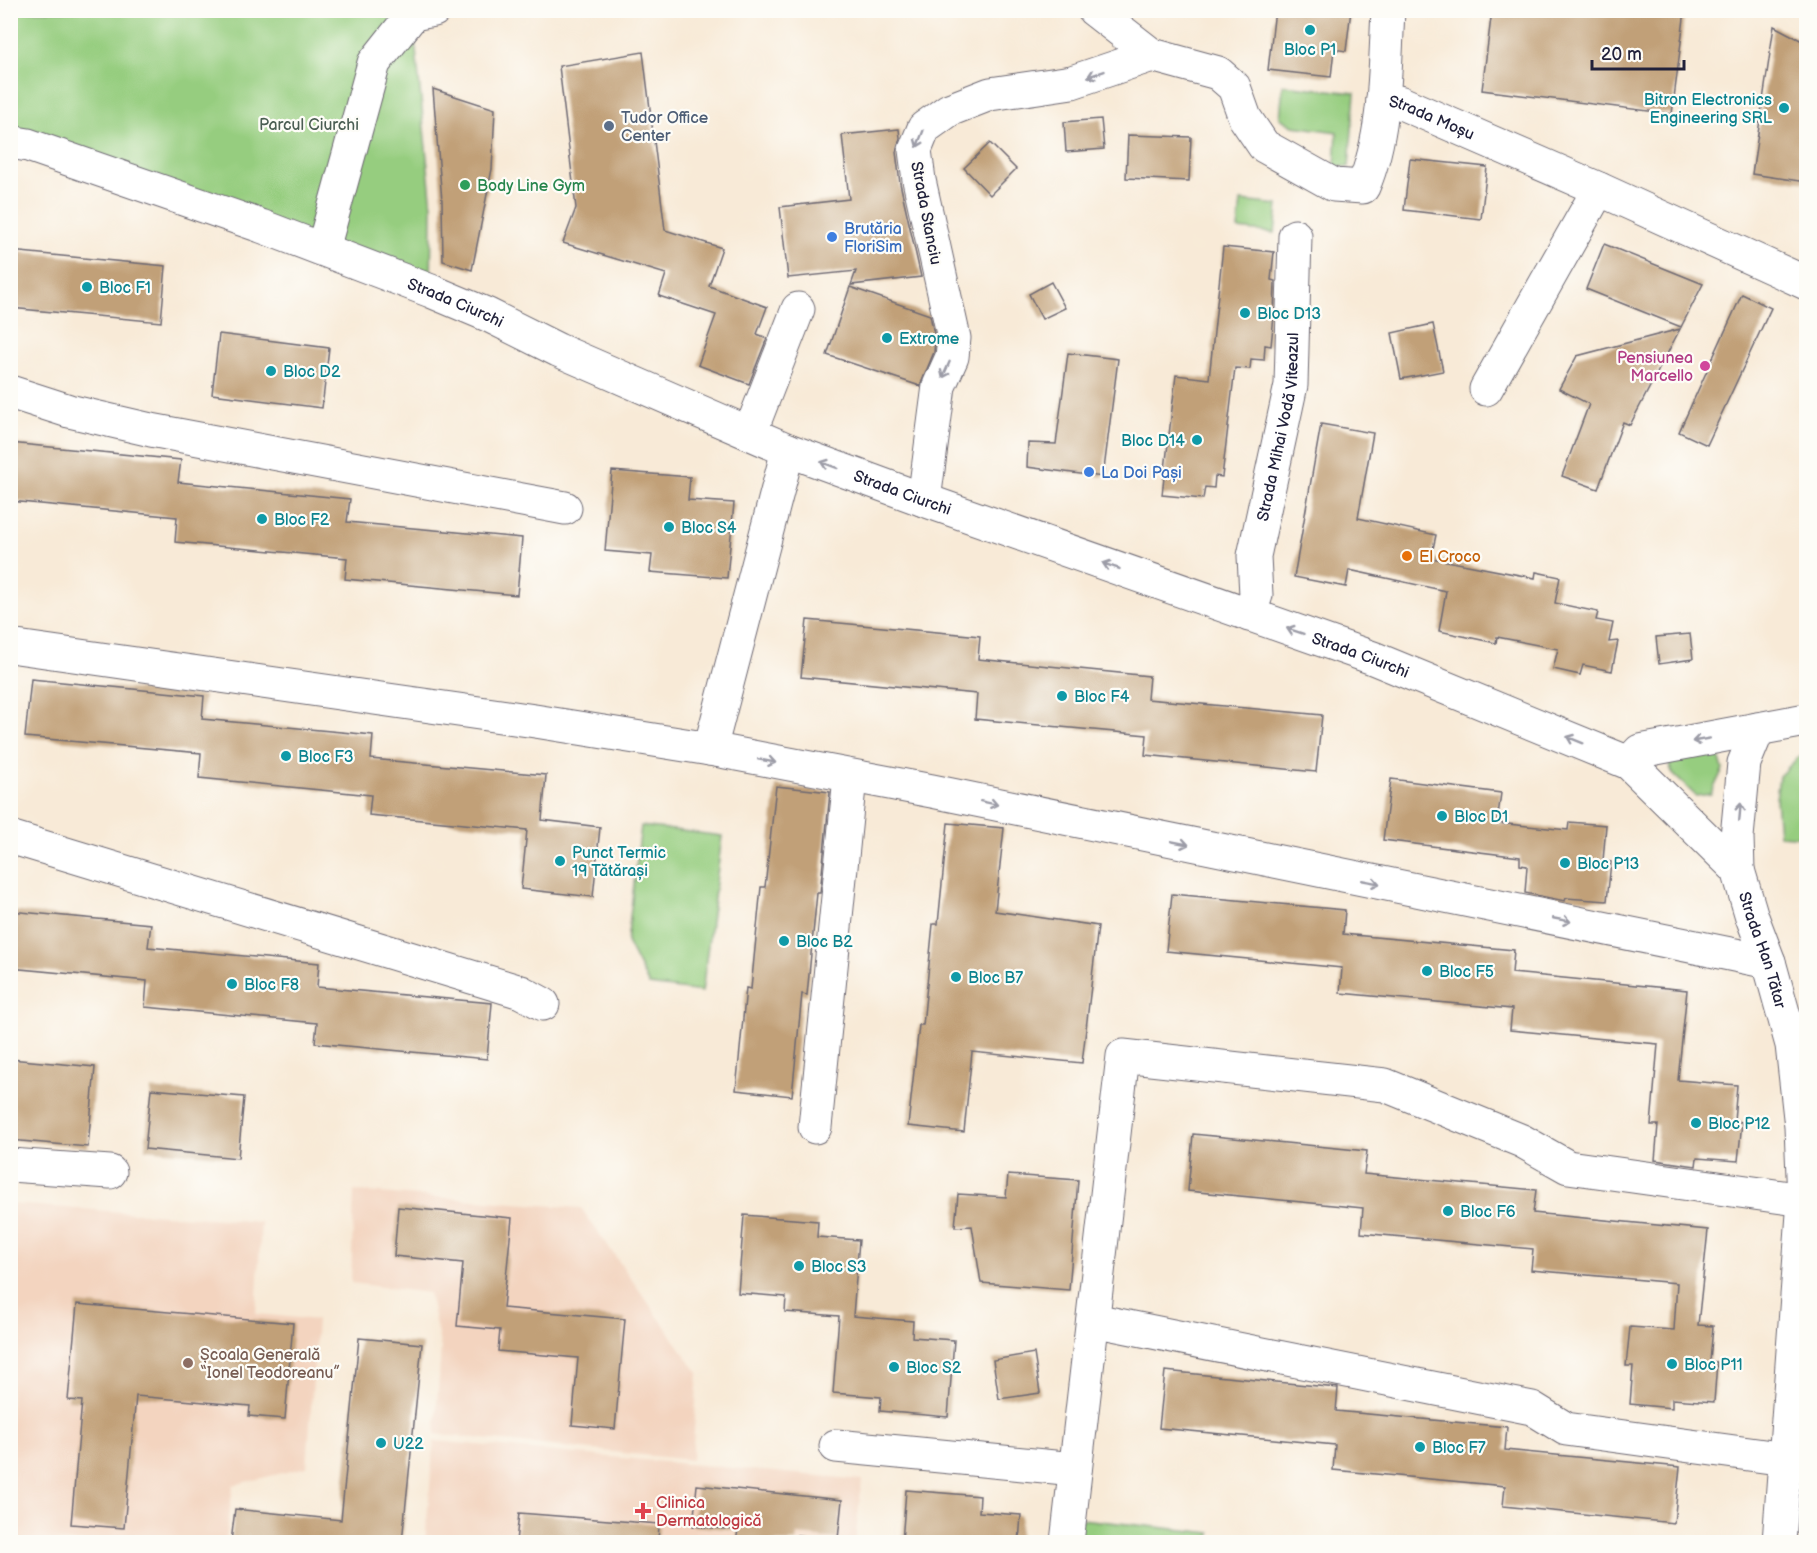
<svg xmlns="http://www.w3.org/2000/svg" width="1817" height="1553" viewBox="0 0 1817 1553" font-family="'Balsamiq Sans',sans-serif">
<rect width="100%" height="100%" fill="#fdfcf7"/>
<filter id="ink" filterUnits="userSpaceOnUse"><feTurbulence type="fractalNoise" baseFrequency=".0167" numOctaves="2"/><feDisplacementMap in="SourceGraphic" scale="12" xChannelSelector="R" yChannelSelector="G"/><feConvolveMatrix kernelMatrix="1 2 1 2 8 2 1 2 1" color-interpolation-filters="sRGB"/></filter>
<filter id="wash" filterUnits="userSpaceOnUse"><feTurbulence type="fractalNoise" baseFrequency=".008" numOctaves="4" result="noise"/><feDisplacementMap in="SourceGraphic" scale="24" xChannelSelector="R" yChannelSelector="G"/><feGaussianBlur stdDeviation="1.35" result="paint"/><feColorMatrix in="noise" values="0 0 0 0 0 0 0 0 0 0 0 0 0 0 0 0 0 1.4 0 .05"/><feComposite in="paint" operator="in"/></filter>
<g filter="url(#wash)">
<rect width="100%" height="100%" fill="#f8ead7"/>
<g fill="#f3d4bf">
<path d="M354,1191L581,1208L698,1373L692,1460L435,1434L441,1348L429,1293L351,1283Z"/>
<path d="M10,1204L261,1222L256,1314L317,1320L307,1467L233,1485L226,1542H11Z"/>
<path d="M434,1441L862,1480L855,1542H425Z"/>
</g>
<g fill="#96cd7f" stroke="#5c785d" stroke-width="1.5">
<path d="M10,11H412L432,207L431,291L11,142Z"/>
<path d="M1283,85L1355,93L1349,167L1335,166L1337,132L1293,126L1280,118Z"/>
<path d="M1241,201L1278,205L1275,233L1238,229Z"/>
<path d="M1717,751L1723,769L1711,794L1696,796L1673,774L1667,759Z"/>
<path d="M1806,755V837L1779,835L1776,799L1779,776L1800,756Z"/>
<path d="M641,826L722,836L702,992L649,985L627,942Z"/>
<path d="M1072,1518L1211,1533L1210,1542H1069Z"/>
</g>
<g id="blocks">
<g fill="#c1a078">
<path d="M1275,10H1351L1346,51L1334,49L1331,77L1268,70Z"/>
<path d="M1492,10H1685L1672,114L1482,90Z"/>
<path d="M1774,26L1806,43V182L1752,174Z"/>
<path d="M643,52L665,230L722,248L709,286L767,307L757,334L767,338L749,384L698,365L716,315L659,296L666,274L563,243L576,208L559,66Z"/>
<path d="M433,89L495,109L492,169L472,270L443,261L442,201Z"/>
<path d="M1101,119L1104,149L1066,152L1064,122Z"/>
<path d="M899,129L900,138L896,152L900,183L921,277L851,285L856,271L788,278L780,207L849,199L842,135Z"/>
<path d="M1128,135L1191,137L1189,181L1126,178Z"/>
<path d="M990,143L1016,169L990,195L964,168Z"/>
<path d="M1410,159L1487,167L1481,219L1404,210Z"/>
<path d="M1604,244L1703,284L1681,327L1586,289Z"/>
<path d="M1223,247L1274,252L1271,280L1275,281L1274,316L1271,346L1265,345L1264,360L1251,359L1250,369L1235,368L1222,477L1215,476L1214,488L1205,487L1203,499L1162,495L1176,375L1209,379Z"/>
<path d="M10,251L166,266L161,322L10,308Z"/>
<path d="M1051,282L1065,308L1042,319L1029,294Z"/>
<path d="M850,287L930,315L935,339L934,352L920,386L827,355Z"/>
<path d="M1742,294L1771,308L1707,445L1679,432Z"/>
<path d="M1433,324L1443,371L1401,379L1392,333Z"/>
<path d="M1680,329L1630,425L1623,422L1598,489L1562,476L1589,404L1559,389L1577,356Z"/>
<path d="M219,334L329,348L322,408L212,394Z"/>
<path d="M1068,353L1118,359L1103,477L1027,467L1028,443L1056,444Z"/>
<path d="M1321,424L1373,433L1358,518L1436,535L1431,558L1535,578L1536,572L1560,577L1555,603L1598,612L1596,620L1613,623L1609,642L1618,641L1612,671L1583,665L1580,675L1553,669L1558,649L1497,637L1496,643L1439,631L1446,591L1349,570L1346,587L1294,577Z"/>
<path d="M10,443L181,460L178,482L350,499L347,522L522,538L517,595L345,579L347,558L175,542L177,517L10,501Z"/>
<path d="M612,471L690,477L688,500L734,503L727,578L650,572L652,555L605,551Z"/>
<path d="M807,620L980,636L978,659L1149,676L1147,699L1322,715L1316,772L1145,755L1147,735L975,719L977,694L801,677Z"/>
<path d="M1690,634L1693,659L1659,664L1656,637Z"/>
<path d="M31,679L204,696L202,719L373,735L371,759L546,775L542,820L600,827L593,897L521,889L527,830L369,815L371,795L199,778L201,753L25,737Z"/>
<path d="M1391,779L1501,793L1497,823L1568,830L1569,822L1606,825L1603,861L1611,862L1607,901L1566,898L1565,901L1525,893L1527,866L1520,865V857L1383,840Z"/>
<path d="M776,786L830,792L820,893H817L807,995L802,994L792,1096L736,1090L746,988L751,989L761,887H765Z"/>
<path d="M948,823L1004,828L995,911L1098,926L1082,1063L972,1052L964,1132L908,1126L919,1025H923L933,924H938Z"/>
<path d="M1172,894L1345,910L1343,934L1514,950L1512,973L1687,990L1678,1080L1737,1085L1734,1121L1742,1122L1738,1161L1697,1158L1696,1166L1655,1160L1658,1125H1651L1658,1044L1510,1030L1512,1009L1340,993L1342,968L1166,951Z"/>
<path d="M10,911L151,924L148,947L319,963L317,987L492,1003L487,1059L315,1043L317,1023L145,1007L147,981L10,968Z"/>
<path d="M10,1059L95,1067L88,1147L10,1140Z"/>
<path d="M151,1089L244,1097L238,1158L145,1149Z"/>
<path d="M1193,1134L1367,1151L1364,1174L1536,1190L1533,1213L1708,1230L1698,1325L1713,1326L1710,1362H1717L1714,1402L1672,1399V1408L1630,1404L1633,1366H1626L1630,1327L1674,1330L1677,1283L1531,1270L1533,1249L1361,1233L1363,1208L1188,1191Z"/>
<path d="M1008,1175L1078,1180L1069,1290L981,1283L972,1226L955,1227L958,1194L1006,1197Z"/>
<path d="M398,1207L512,1218L503,1308L625,1319L615,1429L572,1425L578,1358L498,1351L500,1330L457,1326L463,1263L394,1256Z"/>
<path d="M744,1215L818,1221L817,1237L859,1240L853,1316L913,1321L912,1337L954,1340L948,1417L880,1411L881,1397L833,1393L839,1316L785,1312L786,1297L738,1293Z"/>
<path d="M77,1304L293,1323L285,1419L249,1416L250,1406L136,1396L124,1528L71,1524L82,1401L68,1400Z"/>
<path d="M359,1338L422,1344L402,1542H231L235,1509L341,1520Z"/>
<path d="M1034,1353L1040,1393L999,1399L993,1360Z"/>
<path d="M1165,1371L1338,1388L1336,1411L1507,1427L1505,1450L1680,1467L1674,1523L1503,1506L1505,1486L1333,1470L1335,1445L1159,1428Z"/>
<path d="M697,1485L842,1500L838,1539L797,1535L796,1542H736L738,1530L693,1526Z"/>
<path d="M906,1490L980,1496L979,1512L1021,1515L1019,1542H902Z"/>
<path d="M519,1513L659,1524L658,1542H516Z"/>
</g>
</g>
</g>
<g filter="url(#ink)">
<use href="#blocks" fill-opacity="0" stroke="#6d6872" stroke-width="1.5"/>
<g fill="none" stroke-linecap="round" stroke-linejoin="round">
<g stroke="#6d6872" stroke-width="35">
<g id="minor">
<path d="M1094,10L1152,55L1218,73L1234,87L1245,118L1264,146L1334,185L1363,187C1386,134 1385,67 1388,10"/>
<path id="s1" d="M1383,100L1399,102L1599,189L1806,283"/>
<path id="s2" d="M10,142L28,145L261,226L431,291L488,315L558,350L788,450L924,500L1373,658L1629,763L1738,870L1752,917L1769,962L1792,1045L1801,1127L1804,1200L1779,1542"/>
<path d="M323,249L374,63L413,14L434,10"/>
<path d="M1486,389L1599,189"/>
<path d="M10,392L69,411L151,430L565,508"/>
<path d="M750,433L798,309"/>
<path d="M924,500L939,386L952,357L954,338L919,180L915,150L924,128L949,110L990,94L1072,82L1152,55"/>
<path id="s3" d="M1249,615L1256,595L1254,556L1291,385L1295,236"/>
<path d="M10,646L535,721L710,749L932,791L1769,962"/>
<path d="M710,749L788,450"/>
<path d="M1629,763L1640,751L1806,720"/>
<path d="M10,837L521,992L543,1004"/>
<path d="M1738,870L1737,837L1744,763L1758,729"/>
<path d="M815,1127L850,777"/>
<path d="M10,1165L110,1172"/>
<path d="M1093,1320L1532,1408L1566,1429L1785,1459"/>
<path d="M836,1446L1075,1469"/>
<path d="M1067,1542L1123,1056L1385,1085L1522,1141L1568,1167L1804,1200"/>
</g>
</g>
<use href="#minor" stroke="#fff" stroke-width="33"/>
</g>
<defs><path id="oneway-shaft" d="M-6 0H5M1.5-3L5.5 0L1.5 3" fill="none" stroke-width="1.6" stroke-linecap="round" stroke-linejoin="round" transform="scale(1.5)"/></defs>
<g stroke="#9c9ca7">
<use href="#oneway-shaft" transform="translate(1096 74) rotate(161)"/>
<use href="#oneway-shaft" transform="translate(920 139) rotate(112)"/>
<use href="#oneway-shaft" transform="translate(946 370) rotate(114)"/>
<use href="#oneway-shaft" transform="translate(829 465) rotate(-160)"/>
<use href="#oneway-shaft" transform="translate(1111 566) rotate(-161)"/>
<use href="#oneway-shaft" transform="translate(1295 631) rotate(-161)"/>
<use href="#oneway-shaft" transform="translate(1575 740) rotate(-158)"/>
<use href="#oneway-shaft" transform="translate(1701 740) rotate(170)"/>
<use href="#oneway-shaft" transform="translate(767 761) rotate(11)"/>
<use href="#oneway-shaft" transform="translate(989 803) rotate(12)"/>
<use href="#oneway-shaft" transform="translate(1740 812) rotate(-85)"/>
<use href="#oneway-shaft" transform="translate(1180 843) rotate(11)"/>
<use href="#oneway-shaft" transform="translate(1371 882) rotate(11)"/>
<use href="#oneway-shaft" transform="translate(1562 920) rotate(11)"/>
</g>
</g>
<g fill="#0f9aa8" stroke="#fdfcf7" stroke-width="2">
<circle cx="1310" cy="30" r="6"/>
<circle cx="1784" cy="108" r="6"/>
<circle cx="87" cy="287" r="6"/>
<circle cx="1245" cy="313" r="6"/>
<circle cx="887" cy="338" r="6"/>
<circle cx="271" cy="371" r="6"/>
<circle cx="1197" cy="440" r="6"/>
<circle cx="262" cy="519" r="6"/>
<circle cx="669" cy="527" r="6"/>
<circle cx="1062" cy="696" r="6"/>
<circle cx="286" cy="756" r="6"/>
<circle cx="1442" cy="816" r="6"/>
<circle cx="560" cy="861" r="6"/>
<circle cx="1565" cy="863" r="6"/>
<circle cx="784" cy="941" r="6"/>
<circle cx="1427" cy="971" r="6"/>
<circle cx="956" cy="977" r="6"/>
<circle cx="232" cy="984" r="6"/>
<circle cx="1696" cy="1123" r="6"/>
<circle cx="1448" cy="1211" r="6"/>
<circle cx="799" cy="1266" r="6"/>
<circle cx="1672" cy="1364" r="6"/>
<circle cx="894" cy="1367" r="6"/>
<circle cx="381" cy="1443" r="6"/>
<circle cx="1420" cy="1447" r="6"/>
</g>
<circle fill="#5c6f8a" stroke="#fdfcf7" stroke-width="2" cx="609" cy="126" r="6"/>
<circle fill="#2e9e5b" stroke="#fdfcf7" stroke-width="2" cx="465" cy="185" r="6"/>
<g fill="#3f7fe0" stroke="#fdfcf7" stroke-width="2">
<circle cx="832" cy="237" r="6"/>
<circle cx="1089" cy="472" r="6"/>
</g>
<circle fill="#d1479c" stroke="#fdfcf7" stroke-width="2" cx="1705" cy="366" r="6"/>
<circle fill="#e8710a" stroke="#fdfcf7" stroke-width="2" cx="1407" cy="556" r="6"/>
<circle fill="#8d6e63" stroke="#fdfcf7" stroke-width="2" cx="188" cy="1363" r="6"/>
<path fill="#e0444e" stroke="#fdfcf7" stroke-width="2" d="M640 1502h6v6h6v6h-6v6h-6v-6h-6v-6h6z"/>
<g text-anchor="middle" stroke-width="4.5" stroke-linejoin="round" paint-order="stroke">
<g font-size="16" fill="#0d838f" stroke="#fdfcf7" text-anchor="start">
<text x="1310" y="55" text-anchor="middle">Bloc P1</text>
<text x="1772" y="105" text-anchor="end">Bitron Electronics<tspan x="1772" dy="18">Engineering SRL</tspan></text>
<text x="99" y="293">Bloc F1</text>
<text x="1257" y="319">Bloc D13</text>
<text x="899" y="344">Extrome</text>
<text x="283" y="377">Bloc D2</text>
<text x="1185" y="446" text-anchor="end">Bloc D14</text>
<text x="274" y="525">Bloc F2</text>
<text x="681" y="533">Bloc S4</text>
<text x="1074" y="702">Bloc F4</text>
<text x="298" y="762">Bloc F3</text>
<text x="1454" y="822">Bloc D1</text>
<text x="572" y="858">Punct Termic<tspan x="572" dy="18">19 Tătărași</tspan></text>
<text x="1577" y="869">Bloc P13</text>
<text x="796" y="947">Bloc B2</text>
<text x="1439" y="977">Bloc F5</text>
<text x="968" y="983">Bloc B7</text>
<text x="244" y="990">Bloc F8</text>
<text x="1708" y="1129">Bloc P12</text>
<text x="1460" y="1217">Bloc F6</text>
<text x="811" y="1272">Bloc S3</text>
<text x="1684" y="1370">Bloc P11</text>
<text x="906" y="1373">Bloc S2</text>
<text x="393" y="1449">U22</text>
<text x="1432" y="1453">Bloc F7</text>
</g>
<g font-size="16" fill="#4e5e75" stroke="#fdfcf7" text-anchor="start">
<text x="621" y="123">Tudor Office<tspan x="621" dy="18">Center</tspan></text>
</g>
<g font-size="16" fill="#22223b" stroke="#fdfcf7">
<text dy="6" stroke="none"><textPath href="#s1" startOffset="52">Strada Moșu</textPath></text>
<text transform="translate(927 213) rotate(79)" y="6">Strada Stanciu</text>
<text dy="6" stroke="none"><textPath href="#s2" startOffset="474">Strada Ciurchi</textPath></text>
<text dy="6" stroke="none"><textPath href="#s3" startOffset="192">Strada Mihai Vodă Viteazul</textPath></text>
<text dy="6" stroke="none"><textPath href="#s2" startOffset="960">Strada Ciurchi</textPath></text>
<text dy="6" stroke="none"><textPath href="#s2" startOffset="1446">Strada Ciurchi</textPath></text>
<text dy="6" stroke="none"><textPath href="#s2" startOffset="1972">Strada Han Tătar</textPath></text>
</g>
<g font-size="16" fill="#4b5e53" stroke="#fdfcf7">
<text x="309" y="130">Parcul Ciurchi</text>
</g>
<g font-size="16" fill="#27864d" stroke="#fdfcf7" text-anchor="start">
<text x="477" y="191">Body Line Gym</text>
</g>
<g font-size="16" fill="#366cbe" stroke="#fdfcf7" text-anchor="start">
<text x="844" y="234">Brutăria<tspan x="844" dy="18">FloriSim</tspan></text>
<text x="1101" y="478">La Doi Pași</text>
</g>
<g font-size="16" fill="#b23c85" stroke="#fdfcf7" text-anchor="end">
<text x="1693" y="363">Pensiunea<tspan x="1693" dy="18">Marcello</tspan></text>
</g>
<g font-size="16" fill="#c56008" stroke="#fdfcf7" text-anchor="start">
<text x="1419" y="562">El Croco</text>
</g>
<g font-size="16" fill="#785e54" stroke="#fdfcf7" text-anchor="start">
<text x="200" y="1360">Școala Generală<tspan x="200" dy="18">“Ionel Teodoreanu”</tspan></text>
</g>
<g font-size="16" fill="#be3a42" stroke="#fdfcf7" text-anchor="start">
<text x="656" y="1508">Clinica<tspan x="656" dy="18">Dermatologică</tspan></text>
</g>
</g>
<rect width="1817" height="1553" fill="none" stroke="#fdfcf7" stroke-width="36"/>
<path d="M1592 60v9h92v-9" fill="none" stroke="#22223b" stroke-width="3"/>
<text x="1601" y="60" font-size="18" fill="#22223b" stroke="#fdfcf7" stroke-width="4.5" paint-order="stroke">20 m</text>
</svg>
